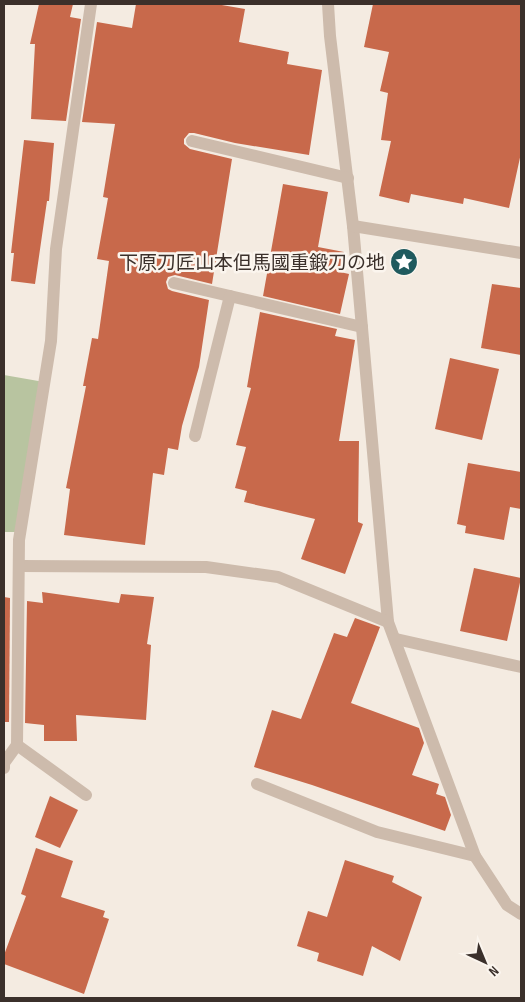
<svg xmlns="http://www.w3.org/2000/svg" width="525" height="1002" viewBox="0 0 525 1002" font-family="'Sofia Sans Condensed','Noto Sans JP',sans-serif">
<rect width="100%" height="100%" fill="#f4ebe1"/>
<path fill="#b8c4a0" d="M4,375L44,382L21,532H4Z"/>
<g fill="#c8694b">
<path d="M39,4H73L70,17L81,19L66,121L31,119L35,44H30Z"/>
<path d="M136,4H216L245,9L239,42L289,52L287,64L322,70L309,155L235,143L194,133H189L184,139V144L190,149L232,159L212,284L175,275L168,277L166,282L168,289L172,291L209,300L199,367L182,426L178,450L168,448L164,475L153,473L145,545L64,535L70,489L66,488L86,386H83L92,338L98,339L109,261L97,259L108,198L103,197L115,124L82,122L97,22L132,28Z"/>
<path d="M373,4H521V153L509,208L464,198L463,204L411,194L409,203L379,196L391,141L381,140L388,93L380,91L389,52L364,47Z"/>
<path d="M24,140L54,143L49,201H47L35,284L11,281L14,253H11Z"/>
<path d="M283,184L328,192L318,247L344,252L340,272L349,274L340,314L263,296Z"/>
<path d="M492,284L521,288V355L481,348Z"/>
<path d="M260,312L337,329L335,336L355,340L339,441H359L358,522L363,524L345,574L301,559L315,519L244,502L247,491L235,488L246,447L236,445L251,388L247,387Z"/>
<path d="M450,358L499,369L482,440L435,429Z"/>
<path d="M468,463L521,472V509L510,507L504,540L465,533L466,526L457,524Z"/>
<path d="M474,568L521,578L507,641L460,631Z"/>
<path d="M42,592L119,603L121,594L154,597L147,644L151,645L146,720L76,715L77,741H44V725L25,723L27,601L43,603Z"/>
<path d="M4,597L10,598L9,722H4Z"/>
<path d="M355,618L380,627L351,703L419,728L424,743L412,775L439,784L436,794L445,797L451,815L445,831L312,785L254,767L272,710L301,719L334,633L347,637Z"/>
<path d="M50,796L78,810L60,848L35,837Z"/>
<path d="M36,848L73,861L61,897L105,911L103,917L109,919L84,994L4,964V955L26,896L21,894Z"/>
<path d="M345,860L394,876L392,882L422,897L400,961L372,946L363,976L317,961L319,953L297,946L308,911L327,917Z"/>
</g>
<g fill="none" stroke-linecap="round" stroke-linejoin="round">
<g stroke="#cdbbac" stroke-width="12">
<path d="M328,4L330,36L353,226L388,622L475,856L507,905L521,914"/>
<path d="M192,141L348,178"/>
<path d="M353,226L521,253"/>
<path d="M174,283L362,327"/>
<path d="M195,436L230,296"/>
<path d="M21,566L206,567L278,577L388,622"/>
<path d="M396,639L521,667"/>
<path d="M17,745L86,795"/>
<path d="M4,768V763L17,745L19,540L51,341L56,249L91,4"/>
<path d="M257,784L377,832L475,856"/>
</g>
</g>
<defs>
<g id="sight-disc" transform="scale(1.4375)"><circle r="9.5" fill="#1f5a5e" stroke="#fbf5ee"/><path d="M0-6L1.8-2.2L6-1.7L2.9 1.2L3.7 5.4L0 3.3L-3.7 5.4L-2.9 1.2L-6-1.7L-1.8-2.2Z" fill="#fff"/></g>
</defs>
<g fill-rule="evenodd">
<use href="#sight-disc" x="404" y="262"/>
</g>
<g text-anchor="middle" stroke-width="5" stroke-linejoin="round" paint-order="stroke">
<g font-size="19" fill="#3b302b" stroke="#fbf5ee" text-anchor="end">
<text x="385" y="269">下原刀匠山本但馬國重鍛刀の地</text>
</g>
</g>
<rect width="525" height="1002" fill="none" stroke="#3b302b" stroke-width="10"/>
<g transform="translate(485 962) rotate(136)" stroke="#fbf5ee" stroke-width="4" paint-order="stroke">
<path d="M0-4L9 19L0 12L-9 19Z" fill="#3b302b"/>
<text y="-8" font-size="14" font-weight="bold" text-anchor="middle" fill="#3b302b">N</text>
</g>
</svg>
